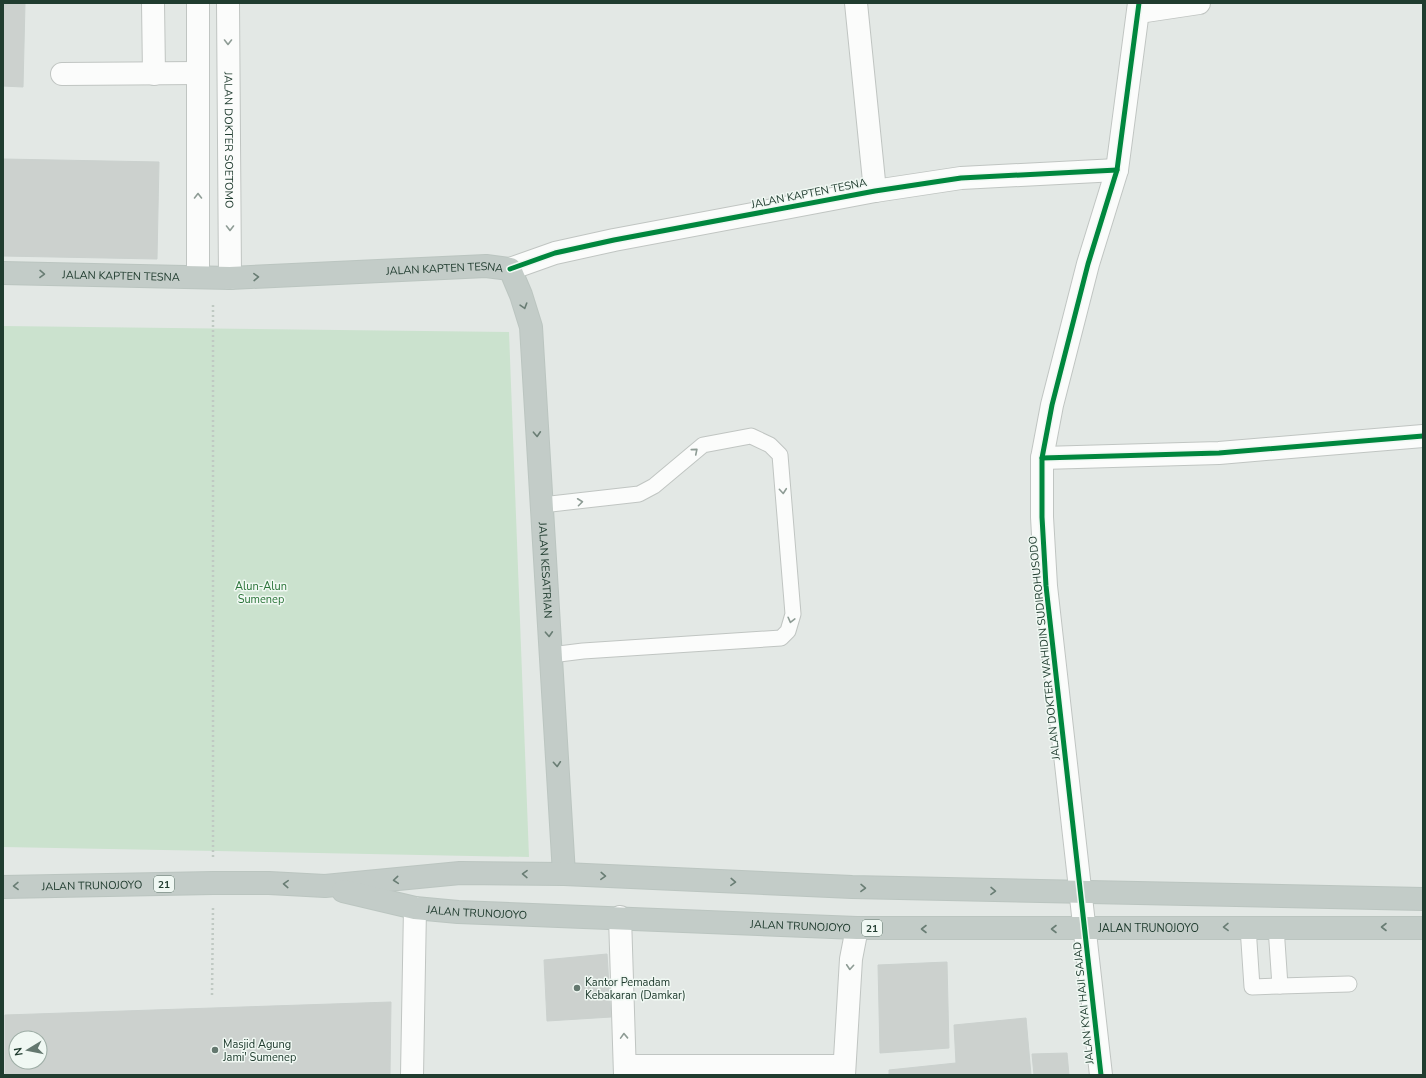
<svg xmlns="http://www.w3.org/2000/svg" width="1426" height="1078" viewBox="0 0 1426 1078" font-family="'Nunito Sans',sans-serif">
<rect width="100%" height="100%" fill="#e3e8e5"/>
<path fill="#cbe2ce" d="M3,326L509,332L529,857L3,847Z"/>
<g fill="#ccd1ce" stroke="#cbd1ce" fill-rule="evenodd">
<path d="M3,3H25L23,87L3,86Z"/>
<path d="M3,159L159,162L157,259L3,256Z"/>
<path d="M607,954L611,1017L547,1021L544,960Z"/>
<path d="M947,962L949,1048L880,1053L878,965Z"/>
<path d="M391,1002L390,1075H5V1015ZM16,1038H40V1062H16Z"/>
<path d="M1026,1018L1031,1075H889V1070L956,1063L954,1025Z"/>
<path d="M1067,1053L1069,1075H1034L1032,1054Z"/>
</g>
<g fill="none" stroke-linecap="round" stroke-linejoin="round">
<g stroke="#c0c5c2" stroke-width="17">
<g id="service">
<path d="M542,505L639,494L654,486L703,445L751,436L770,445L780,455L793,614L788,631L781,638L583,651L551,655"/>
<path d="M1248,927L1252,987L1280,986"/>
<path d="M1276,927L1280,986L1349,984"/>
</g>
</g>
<g stroke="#c0c5c2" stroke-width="24">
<g id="minor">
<path d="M153,3L154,74"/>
<path d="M856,3L875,191"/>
<path d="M1139,12L1199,3"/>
<path d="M62,74L198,73"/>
<path d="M510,269L555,253L614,240L875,191L961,178L1117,170"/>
<path d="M1042,458L1219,453L1423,436"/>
<path d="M620,917L625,1075"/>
<path d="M625,1066H844"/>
<path d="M412,1075L415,908"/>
<path d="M844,1075L851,959L857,928"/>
</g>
</g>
<g stroke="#c0c5c2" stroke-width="24">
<g id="tertiary">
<path d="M198,3V277"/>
<path id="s1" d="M228,3L230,278"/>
<path d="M1101,1075L1046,586L1042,517V458L1052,405L1088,264L1117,170L1139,3"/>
</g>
</g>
<g stroke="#bbc5c0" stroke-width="24">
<g id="trunk">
<path id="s2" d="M3,273L230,278L486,266L510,269L521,295L531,327L564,874"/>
<path id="s3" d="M3,887L213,883H269L325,886L460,873L564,874L852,887L1423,899"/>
<path id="s4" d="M343,891L415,908L458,912L857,928H1423"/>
</g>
</g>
<g stroke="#c0c9c3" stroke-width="2.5" stroke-dasharray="2 3" stroke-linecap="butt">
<path d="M213,857V302"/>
<path d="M212,995L213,908"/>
</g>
<use href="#service" stroke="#fbfcfb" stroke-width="15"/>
<use href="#minor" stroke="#fbfcfb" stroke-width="22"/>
<use href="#tertiary" stroke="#fbfcfb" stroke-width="22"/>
<use href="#trunk" stroke="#c3ccc8" stroke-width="22"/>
<g stroke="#f0f8f3" stroke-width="8">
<g id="cycleway">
<path d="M510,269L555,253L614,240L875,191L961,178L1117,170"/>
<path d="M1042,458L1219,453L1423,436"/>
<path d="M1101,1075L1046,586L1042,517V458L1052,405L1088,264L1117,170L1139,3"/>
</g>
</g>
<use href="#cycleway" stroke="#00873e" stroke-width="5"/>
</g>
<defs><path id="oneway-chevron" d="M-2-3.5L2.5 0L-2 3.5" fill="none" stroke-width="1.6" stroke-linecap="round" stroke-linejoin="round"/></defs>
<g stroke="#8e9c95">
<use href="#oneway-chevron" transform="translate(228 42) rotate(90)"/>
<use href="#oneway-chevron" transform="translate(198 196) rotate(-90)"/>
<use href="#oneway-chevron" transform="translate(230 228) rotate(90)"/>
<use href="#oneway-chevron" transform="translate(695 451) rotate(-40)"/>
<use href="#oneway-chevron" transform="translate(783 491) rotate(85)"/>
<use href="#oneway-chevron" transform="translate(580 502) rotate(-7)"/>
<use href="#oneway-chevron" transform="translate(791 620) rotate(104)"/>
<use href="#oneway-chevron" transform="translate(850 967) rotate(94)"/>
<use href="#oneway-chevron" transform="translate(624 1036) rotate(-92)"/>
</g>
<g stroke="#697d74">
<use href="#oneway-chevron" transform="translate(42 274) rotate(1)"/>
<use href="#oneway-chevron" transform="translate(256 277) rotate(-2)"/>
<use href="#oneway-chevron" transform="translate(524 306) rotate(73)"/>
<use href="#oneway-chevron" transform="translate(537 434) rotate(87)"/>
<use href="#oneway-chevron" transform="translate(549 634) rotate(87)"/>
<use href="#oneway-chevron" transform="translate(557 764) rotate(86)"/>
<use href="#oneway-chevron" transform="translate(525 874) rotate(-179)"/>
<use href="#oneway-chevron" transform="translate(603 876) rotate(3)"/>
<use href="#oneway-chevron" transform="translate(396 880) rotate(175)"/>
<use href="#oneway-chevron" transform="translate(733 882) rotate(3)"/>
<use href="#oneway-chevron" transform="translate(286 884) rotate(-177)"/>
<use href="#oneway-chevron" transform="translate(16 886) rotate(179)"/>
<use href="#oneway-chevron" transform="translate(863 888) rotate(1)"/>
<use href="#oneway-chevron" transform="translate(993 891) rotate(1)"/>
<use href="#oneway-chevron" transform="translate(1226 927) rotate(179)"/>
<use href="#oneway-chevron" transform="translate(1384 927) rotate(-180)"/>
<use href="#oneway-chevron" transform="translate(924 929) rotate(-180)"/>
<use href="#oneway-chevron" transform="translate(1054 929) rotate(-180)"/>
</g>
<g fill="#64786f" stroke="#f0f8f3" stroke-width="1.5">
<circle cx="577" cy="988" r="4"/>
<circle cx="215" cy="1050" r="4"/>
</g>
<g text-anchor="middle" stroke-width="3" stroke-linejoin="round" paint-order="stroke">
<g fill="#f0f8f3" stroke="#5e746a" stroke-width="1">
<rect x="154" y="876" width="20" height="16" rx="3"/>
<rect x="862" y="920" width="20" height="16" rx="3"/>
</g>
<g font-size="10" font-weight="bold" fill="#203c2f">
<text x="164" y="888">21</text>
<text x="872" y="932">21</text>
</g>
<g font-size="11" fill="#203c2f" stroke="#f0f8f3">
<text dy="4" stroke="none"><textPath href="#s1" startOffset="137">JALAN DOKTER SOETOMO</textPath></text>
<text transform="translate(809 193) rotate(-11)" y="4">JALAN KAPTEN TESNA</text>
<text dy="4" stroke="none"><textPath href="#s2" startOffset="442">JALAN KAPTEN TESNA</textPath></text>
<text dy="4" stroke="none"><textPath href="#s2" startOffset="118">JALAN KAPTEN TESNA</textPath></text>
<text dy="4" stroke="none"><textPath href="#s2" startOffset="813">JALAN KESATRIAN</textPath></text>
<text transform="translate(1044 648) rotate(-96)" y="4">JALAN DOKTER WAHIDIN SUDIROHUSODO</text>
<text dy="4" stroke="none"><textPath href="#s3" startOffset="89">JALAN TRUNOJOYO</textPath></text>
<text dy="4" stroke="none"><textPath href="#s4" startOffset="136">JALAN TRUNOJOYO</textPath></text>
<text dy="4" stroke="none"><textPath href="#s4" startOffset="460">JALAN TRUNOJOYO</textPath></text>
<text dy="4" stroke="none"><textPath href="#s4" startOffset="808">JALAN TRUNOJOYO</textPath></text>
<text transform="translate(1083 1003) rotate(-96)" y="4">JALAN KYAI HAJI SAJAD</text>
</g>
<g font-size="11" fill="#2a7438" stroke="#f0f8f3">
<text x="261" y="590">Alun-Alun<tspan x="261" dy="13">Sumenep</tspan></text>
</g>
<g font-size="11" fill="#203c2f" stroke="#f0f8f3" text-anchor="start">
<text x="585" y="986">Kantor Pemadam<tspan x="585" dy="13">Kebakaran (Damkar)</tspan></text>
<text x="223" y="1048">Masjid Agung<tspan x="223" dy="13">Jami' Sumenep</tspan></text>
</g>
</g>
<rect width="1426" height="1078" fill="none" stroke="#203c2f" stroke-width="8"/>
<g transform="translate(28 1050) rotate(260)"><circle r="19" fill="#f0f8f3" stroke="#9dada5"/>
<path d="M0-3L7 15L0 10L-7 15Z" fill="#64786f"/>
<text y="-6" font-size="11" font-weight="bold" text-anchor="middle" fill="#203c2f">N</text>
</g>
</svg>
